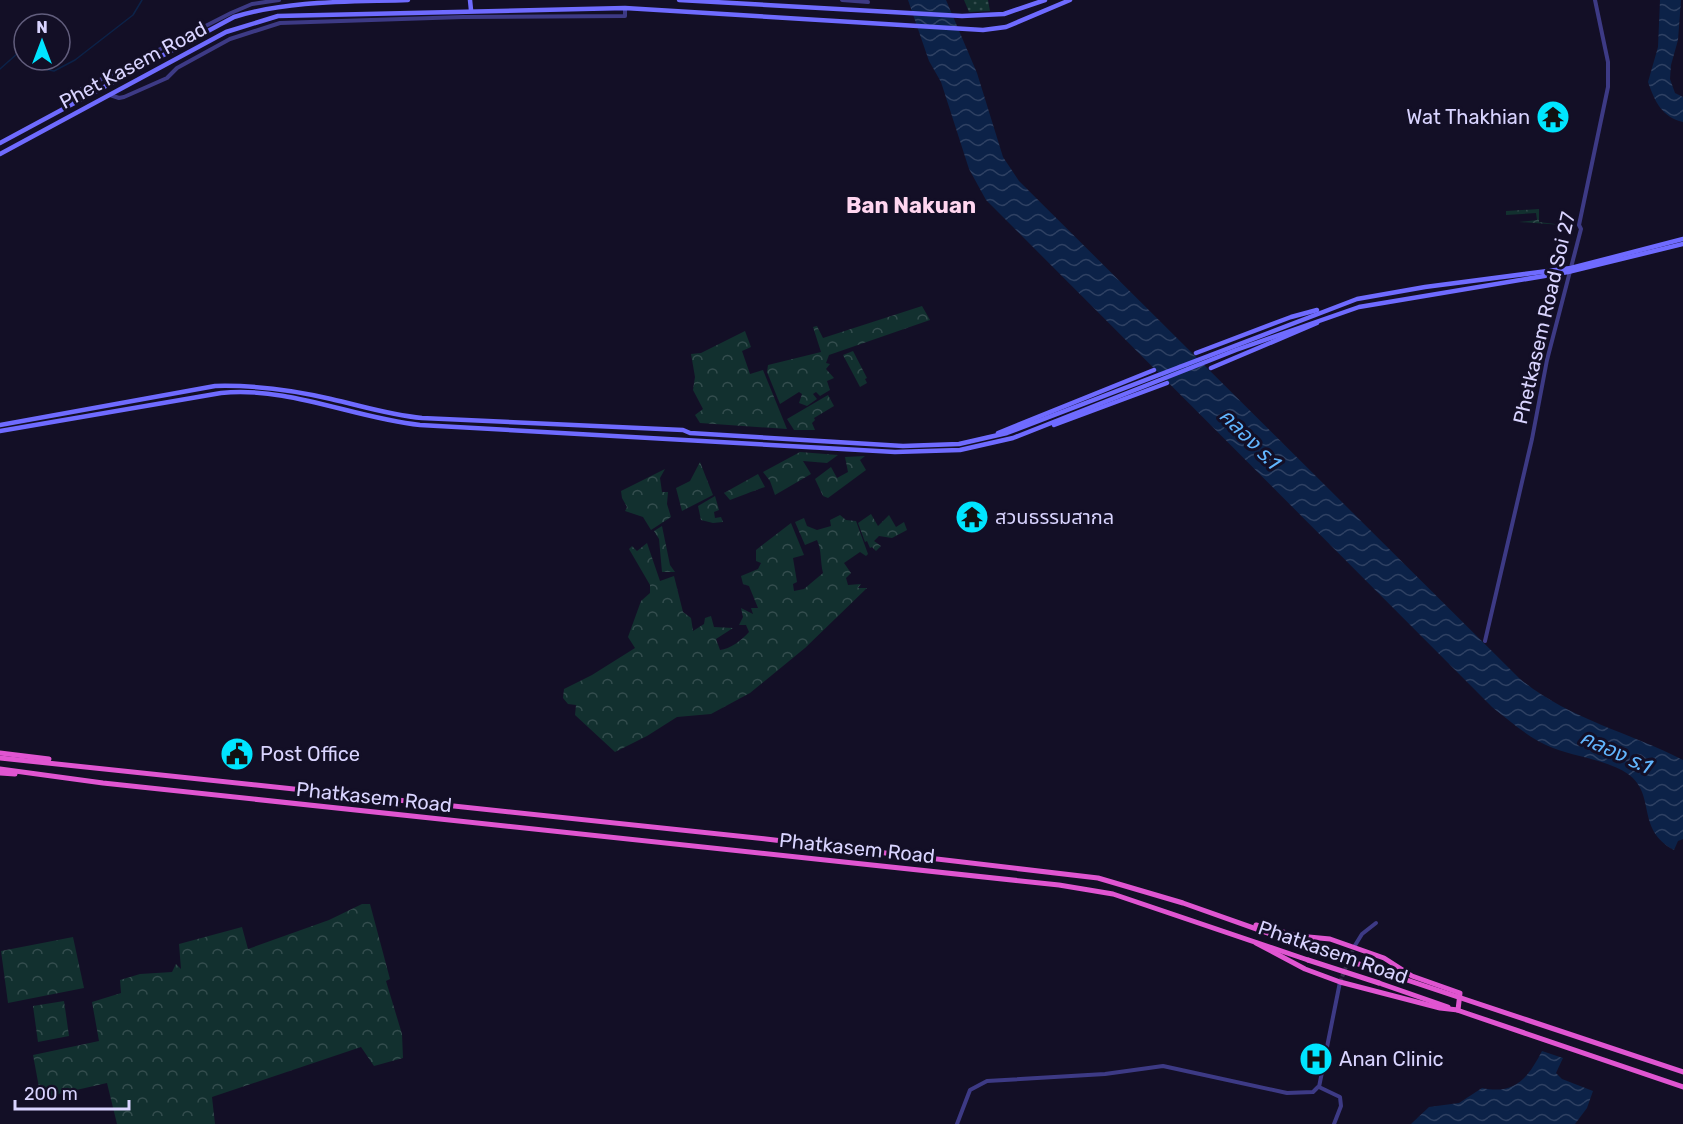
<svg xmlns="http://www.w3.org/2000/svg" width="1683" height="1124" viewBox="0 0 1683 1124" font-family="Rubik,'Noto Sans Thai',sans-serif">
<defs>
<pattern id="grass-dots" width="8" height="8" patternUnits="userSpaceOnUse" patternTransform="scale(1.5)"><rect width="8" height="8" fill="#12302f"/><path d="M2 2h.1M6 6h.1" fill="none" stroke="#344d4e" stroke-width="1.8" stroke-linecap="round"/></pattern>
<pattern id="forest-crowns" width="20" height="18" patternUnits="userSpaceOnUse" patternTransform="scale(1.5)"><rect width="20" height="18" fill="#12302f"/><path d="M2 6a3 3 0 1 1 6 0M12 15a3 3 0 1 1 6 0" fill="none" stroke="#344d4e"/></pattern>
<pattern id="water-waves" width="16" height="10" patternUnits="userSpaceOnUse" patternTransform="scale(1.5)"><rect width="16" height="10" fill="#0c2248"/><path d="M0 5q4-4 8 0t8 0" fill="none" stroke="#2f4163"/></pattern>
</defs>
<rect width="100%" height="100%" fill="#130f26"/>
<path fill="url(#grass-dots)" d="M964,0H988L990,11L969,12Z"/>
<g fill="url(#forest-crowns)">
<path d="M1539,209V222L1563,225L1519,222L1537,220L1536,213L1506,215V211Z"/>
<path d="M922,306L930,320L829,355L826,363L830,364L826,369L834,378L827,381L830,390L820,396L816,392L813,394L817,399L807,406L799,403L802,394L799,392L780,404L767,372L768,365L821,352L813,327L817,326L823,338Z"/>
<path d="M745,331L751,347L742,351L750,374L763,370L787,429L700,423L695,415L703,409L693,390L695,377L691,354L701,353Z"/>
<path d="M853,351L867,378L865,379L867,383L860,387L843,355Z"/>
<path d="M828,395L834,406L814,418L815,420L812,423L815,430H794L787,419Z"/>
<path d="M800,452L838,455L827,463L803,461L811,474L775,495L770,481L763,472Z"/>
<path d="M865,456L860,460L866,470L828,498L823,496L815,479L831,467L837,478L848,472L845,457Z"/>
<path d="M700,462L713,495L682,511L676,488L690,481Z"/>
<path d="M665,469L660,478L662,492H668L667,504L671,517L651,530L643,517L625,511L627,507L622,498L621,491Z"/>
<path d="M758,474L765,487C751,492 741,496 730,500L724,493Z"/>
<path d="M715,496L719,510L714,512L715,518L721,517L723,522L713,523L701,520L698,506Z"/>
<path d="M871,514L878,526L889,515L896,527L904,522L907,530L892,538L879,536L874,541L881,546L876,551L872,547L870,548L867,541L865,542L858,523Z"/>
<path d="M840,515L846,520L856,521L868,554L866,556L860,552L844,563L851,573L846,578L848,585L861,584L858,588H867L805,648L750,693L711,714L677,717L647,736L615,752L575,715L576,705L568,704L563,698L564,689L592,675L635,648L628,637L641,601L650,593V585L629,549L632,546L637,551L647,543L660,581L674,576L683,612L691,618L693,631L704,624L705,618L711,616L714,627L733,628L716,639L720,650C730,649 742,640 749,632L746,625H739L743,617L741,608L753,614L751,608H758L749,586L743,584L741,576L758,569L761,563L756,561V550L791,523L804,555L793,558L797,582L793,584L794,591L804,589L823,573C820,561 822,551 817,540L805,545L795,522L804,518L807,526L817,530L831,526L830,520Z"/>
<path d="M662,526L670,565L675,572H662L659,539L654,531Z"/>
<path d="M362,904H370L390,979L386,981L402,1034L403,1058L374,1066L361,1047L212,1097L215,1124H117L107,1083L41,1098L33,1055L99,1041L92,1002L121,993L120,980L140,974L172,972L176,964L181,969L179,944L242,927L248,949L329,920Z"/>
<path d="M73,937L84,988L8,1003L1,951Z"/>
<path d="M64,1001L69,1036L38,1042L33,1006Z"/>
</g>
<g fill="url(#water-waves)">
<path d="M908,0H946L977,73L1003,157L1019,181L1519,678C1566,718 1628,732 1683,760V839L1678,841L1674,850C1635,829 1657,795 1628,774C1608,760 1576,757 1553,748C1530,739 1511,722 1492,707L986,200L969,169L941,82L929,61Z"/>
<path d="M1660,0H1681L1678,40L1671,65L1670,79L1675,93L1683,97V122C1662,117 1655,102 1648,82L1658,47Z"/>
<path d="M1542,1051L1563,1058L1556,1073L1562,1079L1593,1091L1587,1108L1575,1124H1411L1429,1107L1459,1103L1482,1088C1515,1095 1528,1078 1542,1051Z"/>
</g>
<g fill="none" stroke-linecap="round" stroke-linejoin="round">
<g stroke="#0c2248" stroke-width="1.5">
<path d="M29,60L40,68L54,71L75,60L133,15L142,0"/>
<path d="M0,69L18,53L24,57"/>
</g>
<path stroke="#312d47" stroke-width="4" stroke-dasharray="4 2" stroke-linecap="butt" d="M1340,982L1354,947"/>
<g stroke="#3d3a85" stroke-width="4">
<path d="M842,0L868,2"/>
<path d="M110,95L119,98L124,97L167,78L177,68L230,39L280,23L463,17L625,16V8"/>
<path d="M72,104L71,97L80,90L231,13L252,4L279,0"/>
<path d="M1485,641L1532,439L1547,360L1581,229L1579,225L1608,87V62L1595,0"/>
<path d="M1354,947L1362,934L1376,923"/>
<path d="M957,1124L970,1090L987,1081L1105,1074L1163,1066L1287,1093L1313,1092L1318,1087"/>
<path d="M1334,1124L1341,1106L1340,1097L1319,1087L1340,982"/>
</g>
<g stroke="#6f6bff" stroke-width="4.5">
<path d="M470,0L471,10"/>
<path d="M679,0L962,16L1004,14L1045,0"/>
<path d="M0,143L234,17C290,0 350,2 408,0"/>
<path d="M0,154L226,32L278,16L625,8L983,30L1006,27L1070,0"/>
<path d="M1196,353L1291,317L1317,310"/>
<path d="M1211,368L1317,323"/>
<path d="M0,425L215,386C254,385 293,390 331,399C362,406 390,415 422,418L683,430L690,433L903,446L959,444L1007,433L1357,299L1425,287L1571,268L1683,239"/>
<path d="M1054,425L1167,383"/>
<path d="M0,431L221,393C288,386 354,418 420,425L895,452L960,450L1013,438L1236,350L1359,307L1568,272L1683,244"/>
<path d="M998,433L1154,370"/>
</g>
<g stroke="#e055d1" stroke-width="5">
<path d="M0,753L49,759"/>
<path d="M0,758L766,839L1098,878L1183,903L1313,949"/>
<path d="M0,769L103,783L1059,885L1113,894L1308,960"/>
<path d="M0,773L15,774"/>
<path d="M1256,943L1305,969L1340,982L1440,1008L1458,1010L1460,993L1412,976L1384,958L1330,939L1298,936L1256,925"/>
<path d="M1383,972L1683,1072"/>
<path d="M1379,983L1448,1007"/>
<path d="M1457,1010L1683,1087"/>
</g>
<g stroke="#e055d1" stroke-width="5">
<path d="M1313,949L1383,972"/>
<path d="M1308,960L1379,983"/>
</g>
</g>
<defs>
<g id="temple-disc" transform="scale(1.725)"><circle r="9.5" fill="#00e5ff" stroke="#130f26"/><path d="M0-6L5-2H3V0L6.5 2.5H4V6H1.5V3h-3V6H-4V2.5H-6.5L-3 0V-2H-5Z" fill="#111"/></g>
<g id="civic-disc" transform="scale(1.725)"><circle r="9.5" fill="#00e5ff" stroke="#130f26"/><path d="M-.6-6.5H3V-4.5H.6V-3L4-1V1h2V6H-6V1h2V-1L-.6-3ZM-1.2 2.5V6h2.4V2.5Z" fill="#111"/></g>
<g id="hospital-disc" transform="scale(1.725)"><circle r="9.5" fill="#00e5ff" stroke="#130f26"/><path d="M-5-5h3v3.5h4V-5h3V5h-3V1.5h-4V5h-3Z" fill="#111"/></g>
</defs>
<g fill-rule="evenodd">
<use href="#temple-disc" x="1553" y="117"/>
<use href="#temple-disc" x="972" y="517"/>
<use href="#civic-disc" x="237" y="754"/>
<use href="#hospital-disc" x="1316" y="1059"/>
</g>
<g text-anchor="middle" stroke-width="6" stroke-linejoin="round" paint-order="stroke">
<g font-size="20" fill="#d9d4ff" stroke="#130f26">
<text transform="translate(133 65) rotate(-28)" y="7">Phet Kasem Road</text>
<text transform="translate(1544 318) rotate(-77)" y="7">Phetkasem Road Soi 27</text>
<text transform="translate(374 797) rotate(6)" y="7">Phatkasem Road</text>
<text transform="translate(857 848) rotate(6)" y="7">Phatkasem Road</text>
<text transform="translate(1333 952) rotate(19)" y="7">Phatkasem Road</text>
</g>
<g font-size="20" fill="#d9d4ff" stroke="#130f26" text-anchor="start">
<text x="1530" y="124" text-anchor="end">Wat Thakhian</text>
<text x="995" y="524">สวนธรรมสากล</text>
<text x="260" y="761">Post Office</text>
<text x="1339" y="1066">Anan Clinic</text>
</g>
<g font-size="21" font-style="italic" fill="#62b6ff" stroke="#130f26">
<text transform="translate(1250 439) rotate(45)" y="7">คลอง ร.1</text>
<text transform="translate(1616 752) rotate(25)" y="7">คลอง ร.1</text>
</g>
<g font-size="22" font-weight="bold" fill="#ffd6f0" stroke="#130f26">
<text x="911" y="213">Ban Nakuan</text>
</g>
</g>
<g transform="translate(42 42)"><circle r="28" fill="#130f26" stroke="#625e7d" stroke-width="1.5"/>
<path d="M0-4.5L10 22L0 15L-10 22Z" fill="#00e5ff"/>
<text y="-9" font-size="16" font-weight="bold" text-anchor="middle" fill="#d9d4ff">N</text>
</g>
<path d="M15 1100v9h114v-9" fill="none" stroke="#d9d4ff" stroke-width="3"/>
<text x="24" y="1100" font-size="18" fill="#d9d4ff" stroke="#130f26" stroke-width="4.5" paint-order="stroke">200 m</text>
</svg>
